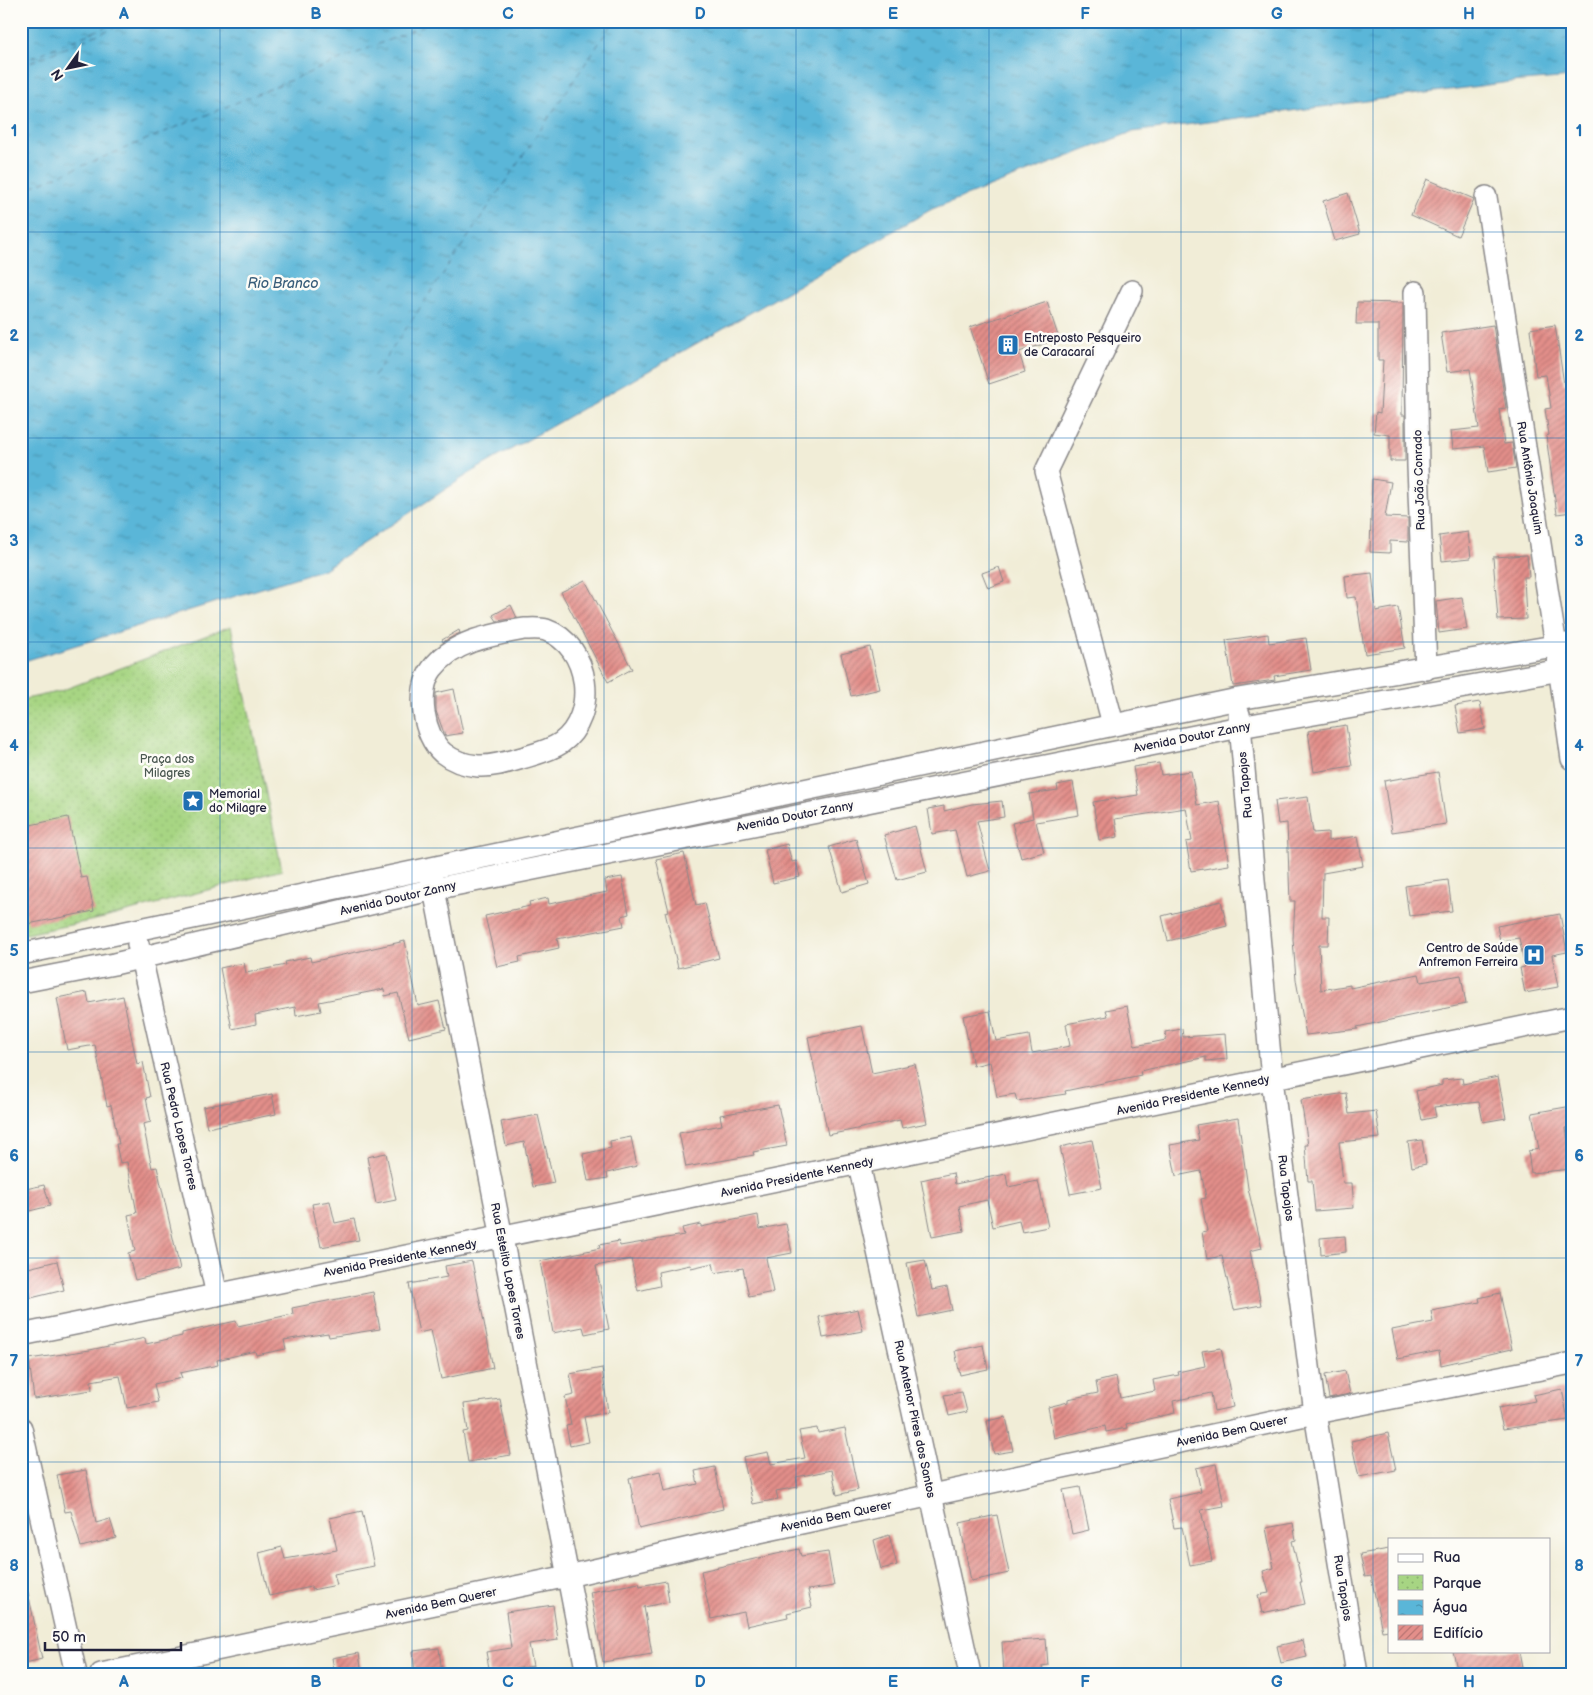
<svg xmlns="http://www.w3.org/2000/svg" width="1593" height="1695" viewBox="0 0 1593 1695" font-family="'Balsamiq Sans',sans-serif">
<defs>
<pattern id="park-dots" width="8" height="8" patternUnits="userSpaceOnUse" patternTransform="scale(1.25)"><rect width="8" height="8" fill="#a7d583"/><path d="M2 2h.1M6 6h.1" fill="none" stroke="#8fb772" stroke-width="1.8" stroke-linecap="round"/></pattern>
<pattern id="water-ripples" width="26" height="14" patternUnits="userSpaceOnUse" patternTransform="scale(1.25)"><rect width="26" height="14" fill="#5ab6d8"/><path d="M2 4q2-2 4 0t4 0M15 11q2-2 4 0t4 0" fill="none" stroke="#4a94b0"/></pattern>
<pattern id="building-hatch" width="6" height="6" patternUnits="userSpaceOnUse" patternTransform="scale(1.25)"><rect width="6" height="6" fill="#e38f8a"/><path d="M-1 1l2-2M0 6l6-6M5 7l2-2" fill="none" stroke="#b87472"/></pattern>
</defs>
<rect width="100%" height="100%" fill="#fdfcf7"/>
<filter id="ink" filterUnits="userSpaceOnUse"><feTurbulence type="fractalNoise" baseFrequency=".02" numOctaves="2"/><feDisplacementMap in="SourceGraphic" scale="10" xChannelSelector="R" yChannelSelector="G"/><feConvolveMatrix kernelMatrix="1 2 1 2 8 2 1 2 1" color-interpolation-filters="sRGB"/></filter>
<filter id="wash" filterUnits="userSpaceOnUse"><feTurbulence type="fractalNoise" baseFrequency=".0096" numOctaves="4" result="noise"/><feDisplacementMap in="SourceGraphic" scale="20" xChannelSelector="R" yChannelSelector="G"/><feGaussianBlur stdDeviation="1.12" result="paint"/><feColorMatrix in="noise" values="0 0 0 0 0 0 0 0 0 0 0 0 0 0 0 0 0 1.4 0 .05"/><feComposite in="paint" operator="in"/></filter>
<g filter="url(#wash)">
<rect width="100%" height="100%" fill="#f1edd7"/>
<path fill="url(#park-dots)" stroke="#647c5f" d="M231,626L282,870L104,918L21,935V700L58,692Z"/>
<path fill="url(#water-ripples)" stroke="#3e6c8a" d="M21,21H1572V77L1510,82L1132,132L932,209L475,470L324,569L21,662Z"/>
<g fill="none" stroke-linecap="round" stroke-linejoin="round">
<g stroke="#385d7a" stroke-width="1" stroke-dasharray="6 5" stroke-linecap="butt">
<path d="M21,62L120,21"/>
<path d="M21,66L130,21"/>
<path d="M21,191L435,21"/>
<path d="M374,376L614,21"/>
</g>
</g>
<g id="blocks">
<g fill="url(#building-hatch)">
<path d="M1427,179L1474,199L1458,236L1411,215Z"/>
<path d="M1348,193L1360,234L1335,241L1323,201Z"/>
<path d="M1047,302L1059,339L1019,352L1025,372L989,384L970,327Z"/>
<path d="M1357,302L1403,303L1402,415H1405V461H1390V435L1374,433L1376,412L1380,413L1383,360H1378V324H1356Z"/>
<path d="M1493,325L1506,408L1499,409L1504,444L1512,443L1516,468L1488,472L1484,446L1453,449L1451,431L1479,428L1470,369L1447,372L1441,333Z"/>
<path d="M1555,325L1564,384L1572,383V402L1567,403L1572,431V512L1557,514L1546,436L1549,435L1545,409L1551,408L1546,375L1536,376L1530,329Z"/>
<path d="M1372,479L1391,482L1385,517L1408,518V542L1390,541V553L1370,552Z"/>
<path d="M1468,532L1471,558L1442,561L1439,536Z"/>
<path d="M1527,555L1529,577H1524L1526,619L1498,620L1493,557Z"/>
<path d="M999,567L1004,582L988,588L982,573Z"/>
<path d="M1372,573L1376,611L1398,607L1405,648L1365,654L1356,597L1347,598L1345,576Z"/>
<path d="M585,580L632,669L608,682L561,592Z"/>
<path d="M1462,597L1467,629L1439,633L1436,601Z"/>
<path d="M511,605L517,618L497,621L493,615Z"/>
<path d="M459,630L460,633L443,642L442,640Z"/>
<path d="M1268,634L1269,643L1306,638L1311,670L1274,676L1275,680L1233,686L1226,640Z"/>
<path d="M870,647L880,689L851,696L841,654Z"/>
<path d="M454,689L463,733L445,736L436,711V693Z"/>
<path d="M1480,702L1485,729L1460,733L1455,706Z"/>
<path d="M1346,725L1352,766L1314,772L1308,731Z"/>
<path d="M1159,763L1161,775L1191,771L1197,805L1219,801L1229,865L1191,871L1186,842L1192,841L1186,808L1115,819L1118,837L1099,840L1093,802L1138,795L1133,767Z"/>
<path d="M1438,772L1446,824L1392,832L1384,781Z"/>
<path d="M1073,782L1079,815L1036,822L1044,852L1021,858L1012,823L1033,818L1029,794L1058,790L1057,785Z"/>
<path d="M1308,797L1313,833L1328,832V841L1358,836L1363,866L1323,873L1322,917H1329L1328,945H1319L1321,990L1350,985V988L1419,974L1421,982L1461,975L1466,1004L1357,1027L1358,1029L1306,1035L1296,980L1293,939L1295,901H1290L1287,823L1278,824L1275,801Z"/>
<path d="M1002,801L1004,817L977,821L990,871L967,877L955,830L932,834L928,809L944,806V811L972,804Z"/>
<path d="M68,817L81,878L87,877L94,911L28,924L21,893V891L26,890L21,868V827Z"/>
<path d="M915,826L927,872L897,880L884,835Z"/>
<path d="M856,839L869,884L842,892L829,847Z"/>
<path d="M787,844L792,862L796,861L800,877L773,883L765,850Z"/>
<path d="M684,853L696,905L705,903L719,958L678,968L665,912L669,911L656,859Z"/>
<path d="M622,877L629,914L622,916L624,926L557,939L559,948L519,957L520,962L497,967L485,916L530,906L529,902L548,898L549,904L607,892L605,880Z"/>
<path d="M1448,880L1452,911L1409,916L1405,886Z"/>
<path d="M1221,901L1227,926L1168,941L1162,916Z"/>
<path d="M1560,914L1567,952L1552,955L1558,987L1525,993L1520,968L1525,967L1519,938L1500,941L1497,926Z"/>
<path d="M405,941L418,1006L439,1001L446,1029L409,1038L398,993L385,996L384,989L319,1002L321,1011L296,1016L295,1007L255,1015L256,1024L232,1029L220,968L244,963L246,973L286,965L285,962L310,957L311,962Z"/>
<path d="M87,992L89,1003L123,996L137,1064L143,1062L150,1097L146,1098L151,1122L143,1124L152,1168L157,1167L180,1269L135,1280L128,1253L135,1251L128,1215L137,1213L127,1162L120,1163L116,1144H119L111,1105L107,1106L95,1045L67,1050L57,998Z"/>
<path d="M1127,1006L1135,1046L1166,1040L1165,1032L1182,1029L1183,1037L1225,1034L1227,1059L1206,1061V1057L1140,1071L1141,1075L1065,1091L1066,1094L1017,1101L1015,1094L997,1097L990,1062L973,1066L963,1016L990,1011L996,1041L1029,1035L1032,1053L1070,1046L1066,1024L1108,1016L1106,1010Z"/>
<path d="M862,1026L872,1073L915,1064L927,1123L902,1128L900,1120L828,1135L808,1037Z"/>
<path d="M1498,1077L1506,1118L1483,1122L1479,1102L1434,1107L1436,1117L1422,1120L1416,1091L1442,1085V1080L1462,1078L1463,1084Z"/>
<path d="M1346,1093L1349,1114L1376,1111L1380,1138L1339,1142L1343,1183H1352L1354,1208L1315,1211L1312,1181H1308L1305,1145H1308L1301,1100Z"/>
<path d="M272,1094L276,1114L207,1128L203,1107Z"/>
<path d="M778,1105L787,1146L753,1152L754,1155L686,1167L679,1133L722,1125L720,1115Z"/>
<path d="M1572,1106V1127L1566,1128L1572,1169L1531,1173L1528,1151L1539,1149L1532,1113Z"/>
<path d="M538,1115L554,1183L533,1187L524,1142L506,1146L501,1122Z"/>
<path d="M1238,1118L1248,1188L1262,1248L1250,1251L1261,1305L1234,1310L1222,1256L1207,1259L1202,1232L1207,1231L1201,1199L1206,1198L1201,1171L1176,1176L1170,1145L1199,1140L1196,1125Z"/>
<path d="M631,1137L637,1166L607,1173L608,1178L588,1181L583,1154L611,1148L610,1141Z"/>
<path d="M1092,1140L1102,1188L1070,1194L1060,1147Z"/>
<path d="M1422,1140L1426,1164L1412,1167L1408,1142Z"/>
<path d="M386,1153L396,1200L376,1204L367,1157Z"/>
<path d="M953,1173L955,1184L1006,1174L1008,1187L1038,1181L1048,1227L1022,1232L1019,1221L993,1227L987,1200L959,1206L964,1231L932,1237L921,1180Z"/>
<path d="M44,1185L50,1206L21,1213V1190Z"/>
<path d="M330,1201L335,1223L354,1219L359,1240L321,1247L312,1204Z"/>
<path d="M758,1215L760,1229L786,1224L792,1253L766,1258L773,1292L749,1297L743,1268L715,1273L713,1263L691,1268L690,1265L658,1272L660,1286L638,1291L631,1259L596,1266L609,1329L585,1334L583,1327L553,1333L540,1261L600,1248L599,1245L619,1241L620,1246L684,1235L682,1228L701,1224V1227Z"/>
<path d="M1345,1236L1346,1252L1321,1255L1320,1238Z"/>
<path d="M925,1260L932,1290L947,1287L952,1310L918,1317L907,1263Z"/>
<path d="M57,1261L64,1290L31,1298L24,1269Z"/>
<path d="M472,1261L493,1368L441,1379L431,1330L419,1333L409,1284L447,1277L445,1266Z"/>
<path d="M373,1292L380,1329L329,1337L328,1333L284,1340L286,1349L256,1355L255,1351L217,1360L218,1365L180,1373L182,1378L154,1384L158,1402L127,1408L120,1376L91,1381L92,1390L34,1399L29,1359L90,1350L145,1338L146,1344L182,1336V1333L236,1321L238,1326L293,1314L292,1308Z"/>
<path d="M1500,1293L1512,1349L1441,1365L1439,1351L1398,1359L1392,1330L1433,1322L1431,1311L1480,1302L1479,1298Z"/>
<path d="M858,1309L863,1331L823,1338L819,1317Z"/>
<path d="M983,1345L988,1369L960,1375L955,1351Z"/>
<path d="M1221,1348L1233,1407L1214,1411L1211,1393L1173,1401L1175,1413L1126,1424L1127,1428L1106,1432L1105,1426L1054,1438L1048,1407L1068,1402V1399L1098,1393L1096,1382L1116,1377L1120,1398L1155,1391L1153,1380L1179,1375L1178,1372L1205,1366L1202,1351Z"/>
<path d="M602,1368L608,1412L584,1417L589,1442L570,1446L566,1426L571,1425L565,1397L574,1395L570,1374Z"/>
<path d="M1345,1371L1350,1394L1329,1398L1325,1375Z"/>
<path d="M1562,1389L1568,1420L1503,1429L1498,1408L1535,1401L1533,1395Z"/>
<path d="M962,1392L967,1412L949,1416L944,1395Z"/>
<path d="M500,1399L511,1455L468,1462L463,1432L468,1431L464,1404Z"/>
<path d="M1006,1417L1013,1451L994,1454L987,1421Z"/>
<path d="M817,1428L818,1433L845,1428L858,1490L837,1495L832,1470L796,1477L798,1487L776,1491L778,1499L753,1504L743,1457L768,1452L771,1464L805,1458L799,1431Z"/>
<path d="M1388,1433L1396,1470L1359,1477L1351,1441Z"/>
<path d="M1216,1464L1224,1506L1201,1510L1212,1561L1190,1565L1182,1527L1174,1528L1168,1499L1201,1492L1196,1468Z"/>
<path d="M715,1467L723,1509L639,1529L629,1478L660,1471L664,1491L698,1484L695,1471Z"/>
<path d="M86,1470L96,1523L110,1519L116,1538L81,1547L71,1511L65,1512L57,1475Z"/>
<path d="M1080,1487L1089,1530L1072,1534L1063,1490Z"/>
<path d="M362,1511L374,1566L334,1574L337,1585L312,1590L311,1587L269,1596L259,1553L282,1547L285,1559L337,1550L330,1518Z"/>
<path d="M997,1515L1009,1573L971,1581L960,1523Z"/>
<path d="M1293,1523L1296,1540L1292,1541L1302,1582H1300L1305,1604L1262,1613L1258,1595L1269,1593L1263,1571L1274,1568L1266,1528Z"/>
<path d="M889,1535L897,1565L881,1569L874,1540Z"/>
<path d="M799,1549L801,1556L828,1552L834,1586L808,1590L812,1607L787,1613L788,1617L747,1626L744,1612L711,1619L701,1571Z"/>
<path d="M1389,1549V1630L1382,1631L1371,1576L1365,1577L1360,1554Z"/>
<path d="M666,1581L669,1602L644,1607L652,1654L603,1662L590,1592L639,1583L640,1586Z"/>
<path d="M21,1592H28L42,1659L21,1664Z"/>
<path d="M553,1605L558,1640L529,1644L533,1666L490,1673L486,1652L511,1648L506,1612Z"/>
<path d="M1046,1639L1048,1665L1042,1666L1043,1674H1004L1002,1642Z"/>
<path d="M1303,1640L1307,1657L1281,1663L1277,1646Z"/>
<path d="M439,1648L442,1674H415L413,1651Z"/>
<path d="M1453,1651H1519L1522,1667L1486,1674H1458Z"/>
<path d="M359,1653L362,1674H335L332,1658Z"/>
</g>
</g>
</g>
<g filter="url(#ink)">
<use href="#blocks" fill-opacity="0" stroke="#8a8889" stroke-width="1"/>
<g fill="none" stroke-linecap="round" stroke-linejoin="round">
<g stroke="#8a8889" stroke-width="24">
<g id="minor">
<path d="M1486,197L1556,646L1572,759"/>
<path d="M1415,292L1418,466L1426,669"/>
<path d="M524,629C530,629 540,628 546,630C590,645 599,716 561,743C549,751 535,754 522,758C508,762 492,767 478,766C465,765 453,761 443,753C423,736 416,690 432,669C453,641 491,635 524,629Z"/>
<path d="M1239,714L1272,1079L1315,1413L1357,1674"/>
<path d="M1113,724L1046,471L1132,291"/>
<path d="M431,874L587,1674"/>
<path d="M138,944L217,1295"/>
<path d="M21,954L1238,699L1572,643"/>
<path d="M21,982L114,964L434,889L1240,727L1572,668"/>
<path d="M859,1164L970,1674"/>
<path d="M21,1335L1572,1017"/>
<path d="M21,1428L76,1674"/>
<path d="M101,1674L568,1576L759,1532L1315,1413L1572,1363"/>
</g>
</g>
<use href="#minor" stroke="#fff" stroke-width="21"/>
</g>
</g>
<path fill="none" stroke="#1f6fb2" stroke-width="1" stroke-opacity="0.55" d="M220,21V1674M412,21V1674M604,21V1674M796,21V1674M989,21V1674M1181,21V1674M1373,21V1674M21,232H1572M21,438H1572M21,642H1572M21,848H1572M21,1052H1572M21,1258H1572M21,1462H1572"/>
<defs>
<g id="building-square" transform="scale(1.125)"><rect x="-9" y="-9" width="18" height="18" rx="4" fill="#1f6fb2" stroke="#fdfcf7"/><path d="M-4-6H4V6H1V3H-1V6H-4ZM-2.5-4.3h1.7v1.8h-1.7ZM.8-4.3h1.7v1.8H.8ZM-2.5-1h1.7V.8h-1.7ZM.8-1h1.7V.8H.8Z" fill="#fff"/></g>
<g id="sight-square" transform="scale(1.125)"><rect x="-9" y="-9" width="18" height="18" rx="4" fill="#1f6fb2" stroke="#fdfcf7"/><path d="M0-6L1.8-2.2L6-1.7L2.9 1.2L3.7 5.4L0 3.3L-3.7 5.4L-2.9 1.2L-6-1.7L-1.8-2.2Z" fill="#fff"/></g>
<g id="hospital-square" transform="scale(1.125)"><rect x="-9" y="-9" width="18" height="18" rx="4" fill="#1f6fb2" stroke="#fdfcf7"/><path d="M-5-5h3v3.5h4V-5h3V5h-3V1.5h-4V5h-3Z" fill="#fff"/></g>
</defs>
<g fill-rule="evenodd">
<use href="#building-square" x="1008" y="345"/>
<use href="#sight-square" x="193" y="801"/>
<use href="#hospital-square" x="1534" y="955"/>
</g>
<g text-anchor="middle" stroke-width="5" stroke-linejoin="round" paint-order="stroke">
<g font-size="12" fill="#22223b" stroke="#fdfcf7" text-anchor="start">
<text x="1024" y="342">Entreposto Pesqueiro<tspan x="1024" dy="14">de Caracaraí</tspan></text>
<text x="209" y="798">Memorial<tspan x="209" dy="14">do Milagre</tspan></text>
<text x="1518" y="952" text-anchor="end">Centro de Saúde<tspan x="1518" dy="14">Anfremon Ferreira</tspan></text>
</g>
<g font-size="12" fill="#22223b" stroke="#fdfcf7">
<text transform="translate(1530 478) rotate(81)" y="4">Rua Antônio Joaquim</text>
<text transform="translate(1419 480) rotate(-92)" y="4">Rua João Conrado</text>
<text transform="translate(1192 737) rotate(-11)" y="4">Avenida Doutor Zanny</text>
<text transform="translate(1245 785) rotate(-95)" y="4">Rua Tapajos</text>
<text transform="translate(795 816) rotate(-11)" y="4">Avenida Doutor Zanny</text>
<text transform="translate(398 898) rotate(-13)" y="4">Avenida Doutor Zanny</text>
<text transform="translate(1193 1095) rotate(-12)" y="4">Avenida Presidente Kennedy</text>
<text transform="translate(179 1126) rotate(77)" y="4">Rua Pedro Lopes Torres</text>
<text transform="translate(797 1177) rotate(-12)" y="4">Avenida Presidente Kennedy</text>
<text transform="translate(1286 1188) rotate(83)" y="4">Rua Tapajos</text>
<text transform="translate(400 1258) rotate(-11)" y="4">Avenida Presidente Kennedy</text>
<text transform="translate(508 1271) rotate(79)" y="4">Rua Estelito Lopes Torres</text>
<text transform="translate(915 1419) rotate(78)" y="4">Rua Antenor Pires dos Santos</text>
<text transform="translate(1232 1431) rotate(-12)" y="4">Avenida Bem Querer</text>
<text transform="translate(836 1516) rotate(-12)" y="4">Avenida Bem Querer</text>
<text transform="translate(1343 1588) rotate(81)" y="4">Rua Tapajos</text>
<text transform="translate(441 1603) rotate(-12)" y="4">Avenida Bem Querer</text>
</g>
<g font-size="12" fill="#4a5851" stroke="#fdfcf7">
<text x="167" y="763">Praça dos<tspan x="167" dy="14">Milagres</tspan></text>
</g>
<g font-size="14" font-style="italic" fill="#385d7a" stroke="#fdfcf7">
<text x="283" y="288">Rio Branco</text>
</g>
</g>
<rect width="1593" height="1695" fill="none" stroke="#fdfcf7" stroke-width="55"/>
<rect x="1388" y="1538" width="162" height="115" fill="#fdfcf7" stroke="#a5a5ac"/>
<rect x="1398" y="1554" width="25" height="8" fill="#ffffff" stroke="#a5a5ac"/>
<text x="1433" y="1562" font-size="15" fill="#22223b">Rua</text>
<rect x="1398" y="1575" width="25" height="15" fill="url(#park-dots)" stroke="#a5a5ac"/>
<text x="1433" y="1588" font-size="15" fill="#22223b">Parque</text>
<rect x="1398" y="1600" width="25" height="15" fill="url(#water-ripples)" stroke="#a5a5ac"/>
<text x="1433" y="1612" font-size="15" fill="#22223b">Água</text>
<rect x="1398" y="1625" width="25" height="15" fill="url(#building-hatch)" stroke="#a5a5ac"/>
<text x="1433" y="1638" font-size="15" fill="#22223b">Edifício</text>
<g transform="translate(68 68) rotate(237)" stroke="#fdfcf7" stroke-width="4" paint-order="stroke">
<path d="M0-4L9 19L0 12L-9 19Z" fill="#22223b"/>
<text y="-8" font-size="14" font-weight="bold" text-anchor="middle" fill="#22223b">N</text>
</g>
<path d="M45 1642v8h136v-8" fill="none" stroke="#22223b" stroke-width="2.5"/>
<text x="52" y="1642" font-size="15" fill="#22223b" stroke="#fdfcf7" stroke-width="4" paint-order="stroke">50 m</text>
<rect x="28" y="28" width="1538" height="1640" fill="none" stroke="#1f6fb2" stroke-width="2"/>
<g font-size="16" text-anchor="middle" font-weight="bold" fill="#1f6fb2">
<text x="124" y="19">A</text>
<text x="316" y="19">B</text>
<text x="508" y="19">C</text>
<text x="700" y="19">D</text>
<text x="893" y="19">E</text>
<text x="1085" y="19">F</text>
<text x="1277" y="19">G</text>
<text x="1469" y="19">H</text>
<text x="14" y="136">1</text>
<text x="1579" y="136">1</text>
<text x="14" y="341">2</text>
<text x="1579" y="341">2</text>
<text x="14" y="546">3</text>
<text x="1579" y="546">3</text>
<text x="14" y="751">4</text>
<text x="1579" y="751">4</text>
<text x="14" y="956">5</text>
<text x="1579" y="956">5</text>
<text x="14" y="1161">6</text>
<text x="1579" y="1161">6</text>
<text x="14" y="1366">7</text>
<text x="1579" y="1366">7</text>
<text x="14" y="1571">8</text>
<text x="1579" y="1571">8</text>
<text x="124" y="1687">A</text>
<text x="316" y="1687">B</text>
<text x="508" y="1687">C</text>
<text x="700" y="1687">D</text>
<text x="893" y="1687">E</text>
<text x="1085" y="1687">F</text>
<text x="1277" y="1687">G</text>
<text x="1469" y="1687">H</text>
</g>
</svg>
